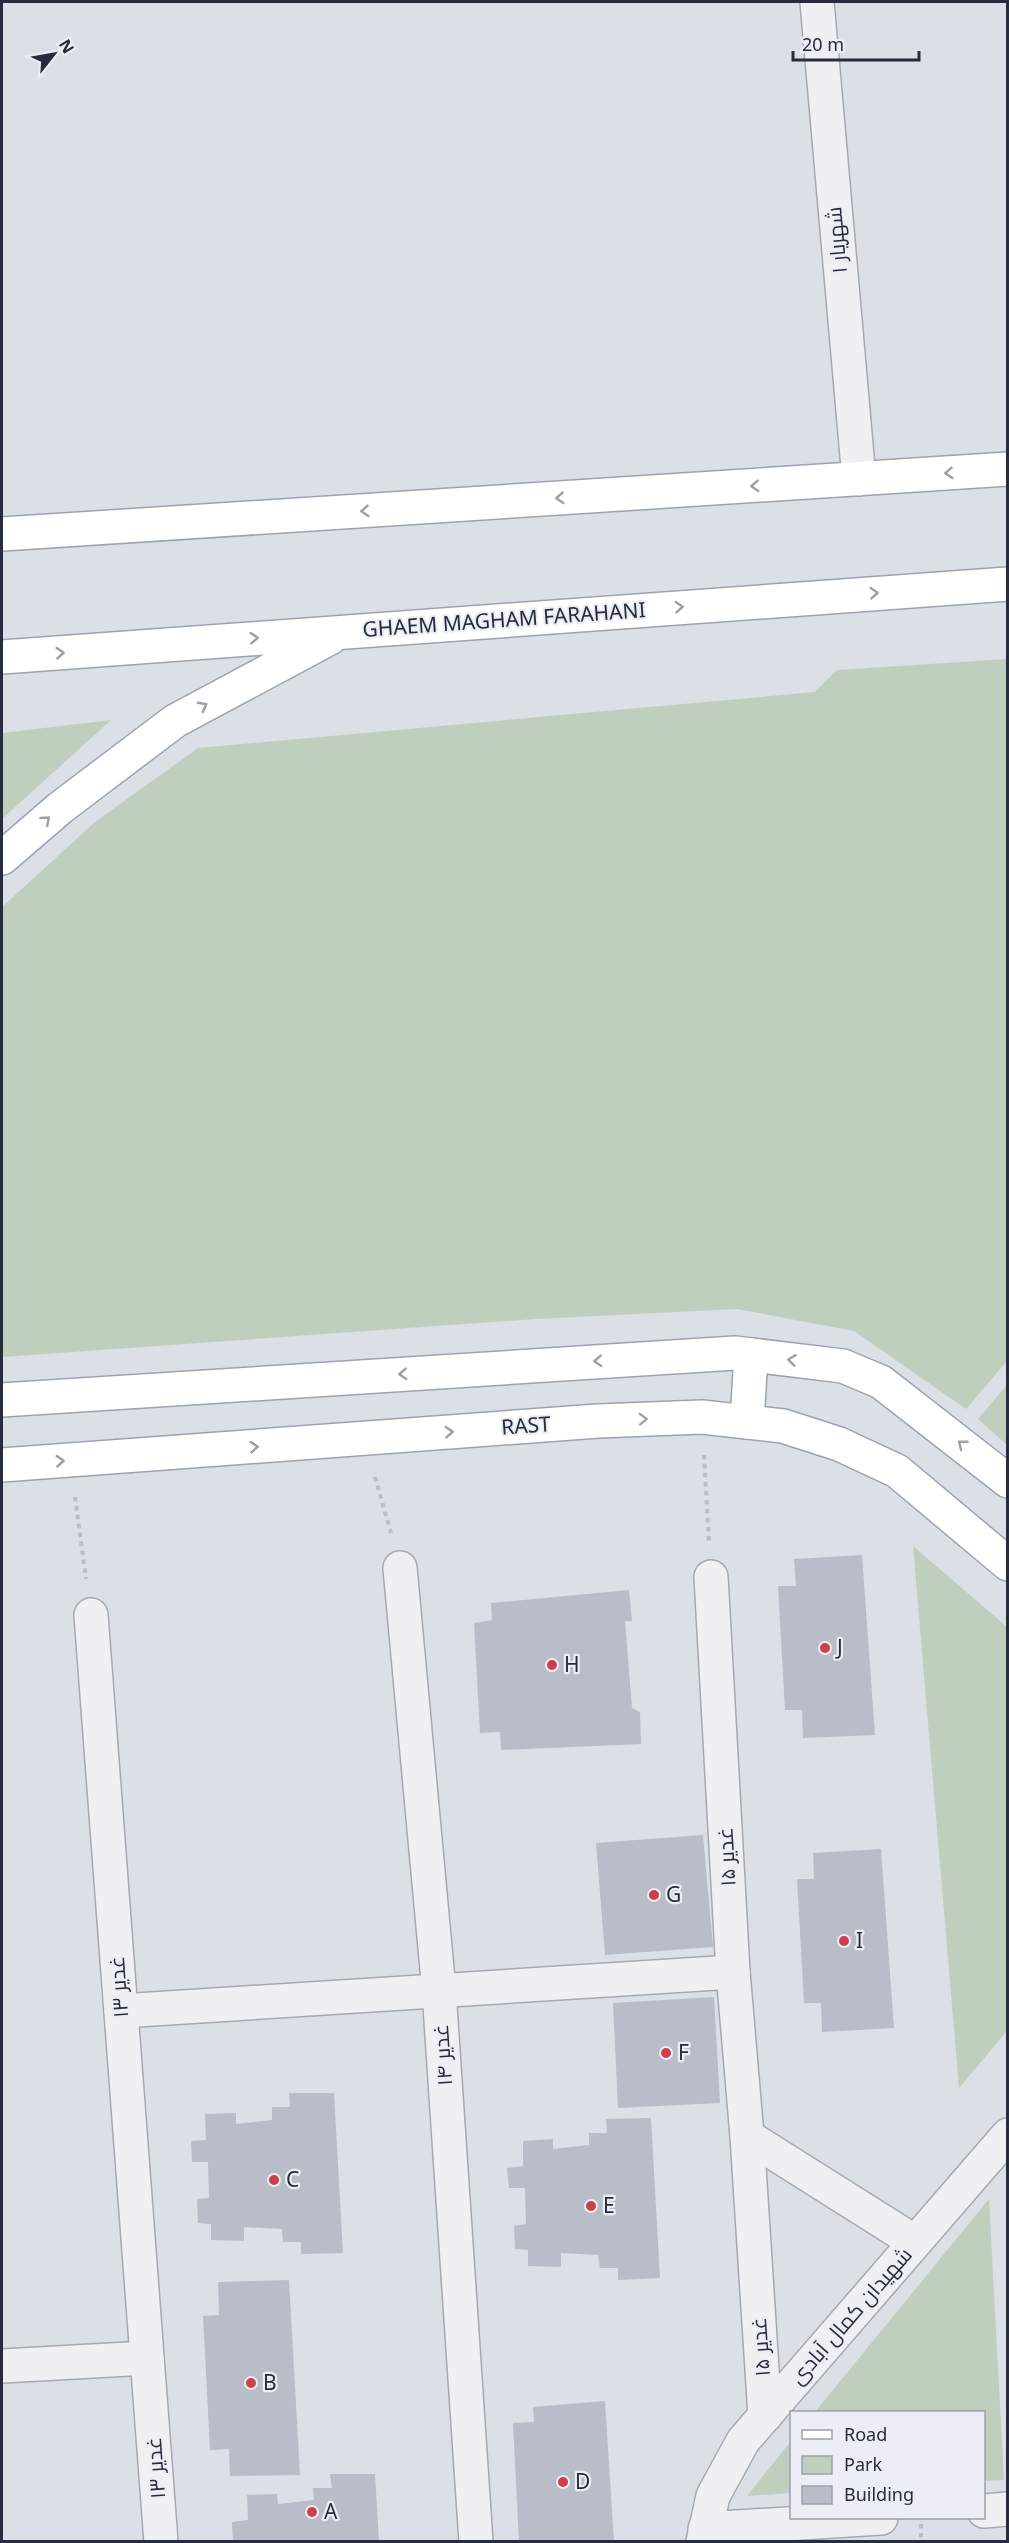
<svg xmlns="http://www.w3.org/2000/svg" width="1009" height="2543" viewBox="0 0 1009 2543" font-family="'Noto Sans',Cairo,sans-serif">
<rect width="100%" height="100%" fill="#dbdfe6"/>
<g fill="#c0cfbd">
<path d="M1007,659V1361L966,1409L854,1331L737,1309L536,1319L2,1357V907L95,822L198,748L815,692L837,670Z"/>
<path d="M111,720L2,819V733Z"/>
<path d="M1007,1385V1445L978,1419Z"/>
<path d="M913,1546L1007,1627V2031L959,2088Z"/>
<path d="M989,2199L1004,2480L984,2481V2412H815Z"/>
<path d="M791,2441V2493L747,2496Z"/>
</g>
<g fill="#b9bdc8">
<path d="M862,1555L875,1735L803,1738L802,1710H785L778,1586H796L794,1559Z"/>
<path d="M629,1590L632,1621H625L632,1708L640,1712L641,1744L501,1750L500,1732L480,1733L474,1623L492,1620L491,1603Z"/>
<path d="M703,1835L713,1947L605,1955L596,1843Z"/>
<path d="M881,1849L894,2028L822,2032L821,2003H804L797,1879H814L813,1853Z"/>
<path d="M714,1997L720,2103L618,2108L613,2003Z"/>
<path d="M289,2093H334L343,2253L301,2254V2242H283L282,2229L244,2227V2241L211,2240V2224L198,2223L197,2199L209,2198L208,2162H192L191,2141L206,2140L205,2114L236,2113V2124L272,2120V2107H290Z"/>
<path d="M651,2118L660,2278L618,2280V2268H600L598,2255L561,2253V2267L528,2266V2250L515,2249L514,2226L526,2224L525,2188H509L507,2168L523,2166V2141L553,2139V2149L589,2145V2133H607L606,2119Z"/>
<path d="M289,2280L300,2475L230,2476L229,2449L210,2450L203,2316L219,2315L218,2282Z"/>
<path d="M605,2401L614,2542H519L513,2423L534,2422L533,2407Z"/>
<path d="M330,2474H375L379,2542H233L232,2522L248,2520L247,2495L277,2494L278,2504L314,2500L313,2488H332Z"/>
</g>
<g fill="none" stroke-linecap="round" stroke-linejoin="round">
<g stroke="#a5a9b3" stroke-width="36">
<g id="minor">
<path d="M817,2L859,479"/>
<path d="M400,1568L439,1991L476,2542"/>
<path d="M711,1577L733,1972L747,2136L765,2416"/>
<path d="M91,1615L161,2542"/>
<path d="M121,2011L733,1972"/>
<path d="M747,2136L915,2242"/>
<path d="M2,2366L147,2358"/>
<path d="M984,2511L1008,2509"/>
<path d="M705,2529L881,2518"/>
<path d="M703,2542L713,2496L743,2441L1008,2135"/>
</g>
</g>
<g stroke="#9ba2b1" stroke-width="36">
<g id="major">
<path d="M2,534L1008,469"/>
<path d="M2,657L1008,584"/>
<path d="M2,858L60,808L175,721L330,638"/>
<path d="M2,1400L735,1353L843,1366L881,1382L1008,1481"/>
<path d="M747,1422L751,1355"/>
<path d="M2,1465L598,1421L702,1417L783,1426L839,1444L897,1471L1008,1564"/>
</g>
</g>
<g stroke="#babdc4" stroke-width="4" stroke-dasharray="4.5 4.5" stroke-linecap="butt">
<path d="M704,1455L709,1541"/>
<path d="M375,1477L391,1533"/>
<path d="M75,1497L86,1579"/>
<path d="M921,2524V2542"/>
</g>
<use href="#minor" stroke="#eef0f4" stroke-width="33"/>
<use href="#major" stroke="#fff" stroke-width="33"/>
</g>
<defs><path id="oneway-chevron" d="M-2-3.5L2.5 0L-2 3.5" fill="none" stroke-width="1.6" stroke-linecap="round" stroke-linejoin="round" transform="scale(1.5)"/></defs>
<g stroke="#9da0a7">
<use href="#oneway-chevron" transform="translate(949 473) rotate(176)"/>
<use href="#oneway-chevron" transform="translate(755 486) rotate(176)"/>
<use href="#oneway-chevron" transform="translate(560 498) rotate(176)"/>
<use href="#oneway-chevron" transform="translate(365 511) rotate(176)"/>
<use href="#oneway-chevron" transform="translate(874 593) rotate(-4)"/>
<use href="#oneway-chevron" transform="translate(679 607) rotate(-4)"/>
<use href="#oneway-chevron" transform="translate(254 638) rotate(-4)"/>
<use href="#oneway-chevron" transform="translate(60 653) rotate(-4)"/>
<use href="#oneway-chevron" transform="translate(203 706) rotate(-28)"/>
<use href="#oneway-chevron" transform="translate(46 820) rotate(-41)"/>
<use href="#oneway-chevron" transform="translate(792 1360) rotate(-173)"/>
<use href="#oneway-chevron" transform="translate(598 1361) rotate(176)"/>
<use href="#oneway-chevron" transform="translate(403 1374) rotate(176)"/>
<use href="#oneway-chevron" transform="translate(643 1419) rotate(-2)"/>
<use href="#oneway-chevron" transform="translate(449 1432) rotate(-4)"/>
<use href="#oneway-chevron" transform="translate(962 1444) rotate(-141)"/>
<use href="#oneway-chevron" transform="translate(254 1447) rotate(-4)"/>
<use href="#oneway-chevron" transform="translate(60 1461) rotate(-4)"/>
</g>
<g fill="#cb4049" stroke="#ebeef4" stroke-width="2">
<circle cx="825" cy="1648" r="6"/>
<circle cx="552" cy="1665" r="6"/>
<circle cx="654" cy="1895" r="6"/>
<circle cx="844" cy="1941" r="6"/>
<circle cx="666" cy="2053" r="6"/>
<circle cx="274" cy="2180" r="6"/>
<circle cx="591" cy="2206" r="6"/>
<circle cx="251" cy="2383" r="6"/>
<circle cx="563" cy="2482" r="6"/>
<circle cx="312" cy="2512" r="6"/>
</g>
<g text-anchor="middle" stroke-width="4.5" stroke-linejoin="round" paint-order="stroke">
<g font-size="21" fill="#262c3b" stroke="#ebeef4">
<text transform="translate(837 240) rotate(-95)" y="7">شهریار ۱</text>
<text transform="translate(504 620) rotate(-4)" y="7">GHAEM MAGHAM FARAHANI</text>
<text transform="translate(526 1426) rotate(-4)" y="7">RAST</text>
<text transform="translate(727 1857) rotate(-93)" y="7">غدیر ۱۵</text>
<text transform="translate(119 1987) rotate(-94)" y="7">غدیر ۱۳</text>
<text transform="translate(443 2055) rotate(-94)" y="7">غدیر ۱۴</text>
<text transform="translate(851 2316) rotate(-49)" y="7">شهیدان کمال آبادی</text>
<text transform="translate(761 2347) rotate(-94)" y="7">غدیر ۱۵</text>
<text transform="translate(156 2468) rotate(-94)" y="7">غدیر ۱۳</text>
</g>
<g font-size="21" fill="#262c3b" stroke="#ebeef4" text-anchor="start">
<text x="837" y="1655">J</text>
<text x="564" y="1672">H</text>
<text x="666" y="1902">G</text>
<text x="856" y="1948">I</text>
<text x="678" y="2060">F</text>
<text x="286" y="2187">C</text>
<text x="603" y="2213">E</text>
<text x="263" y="2390">B</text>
<text x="575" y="2489">D</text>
<text x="324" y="2519">A</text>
</g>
</g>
<rect width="1009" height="2543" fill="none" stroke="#262c3b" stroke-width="6"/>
<rect x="790" y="2411" width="195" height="108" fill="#ebeef4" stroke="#9ca0aa" stroke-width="1.5"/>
<rect x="802" y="2430" width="30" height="9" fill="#ffffff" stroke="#9ca0aa" stroke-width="1.5"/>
<text x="844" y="2441" font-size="18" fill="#262c3b">Road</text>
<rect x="802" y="2456" width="30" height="18" fill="#c0cfbd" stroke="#9ca0aa" stroke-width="1.5"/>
<text x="844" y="2471" font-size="18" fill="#262c3b">Park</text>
<rect x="802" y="2486" width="30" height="18" fill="#b9bdc8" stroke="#9ca0aa" stroke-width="1.5"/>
<text x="844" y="2501" font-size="18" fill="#262c3b">Building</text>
<g transform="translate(54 54) rotate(59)" stroke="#ebeef4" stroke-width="4.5" paint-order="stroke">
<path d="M0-4.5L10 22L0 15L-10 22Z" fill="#262c3b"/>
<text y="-9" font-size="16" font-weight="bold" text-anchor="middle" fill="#262c3b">N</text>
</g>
<path d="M793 51v9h126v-9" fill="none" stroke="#262c3b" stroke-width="3"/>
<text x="802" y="51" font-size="18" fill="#262c3b" stroke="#ebeef4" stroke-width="4.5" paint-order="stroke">20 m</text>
</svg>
